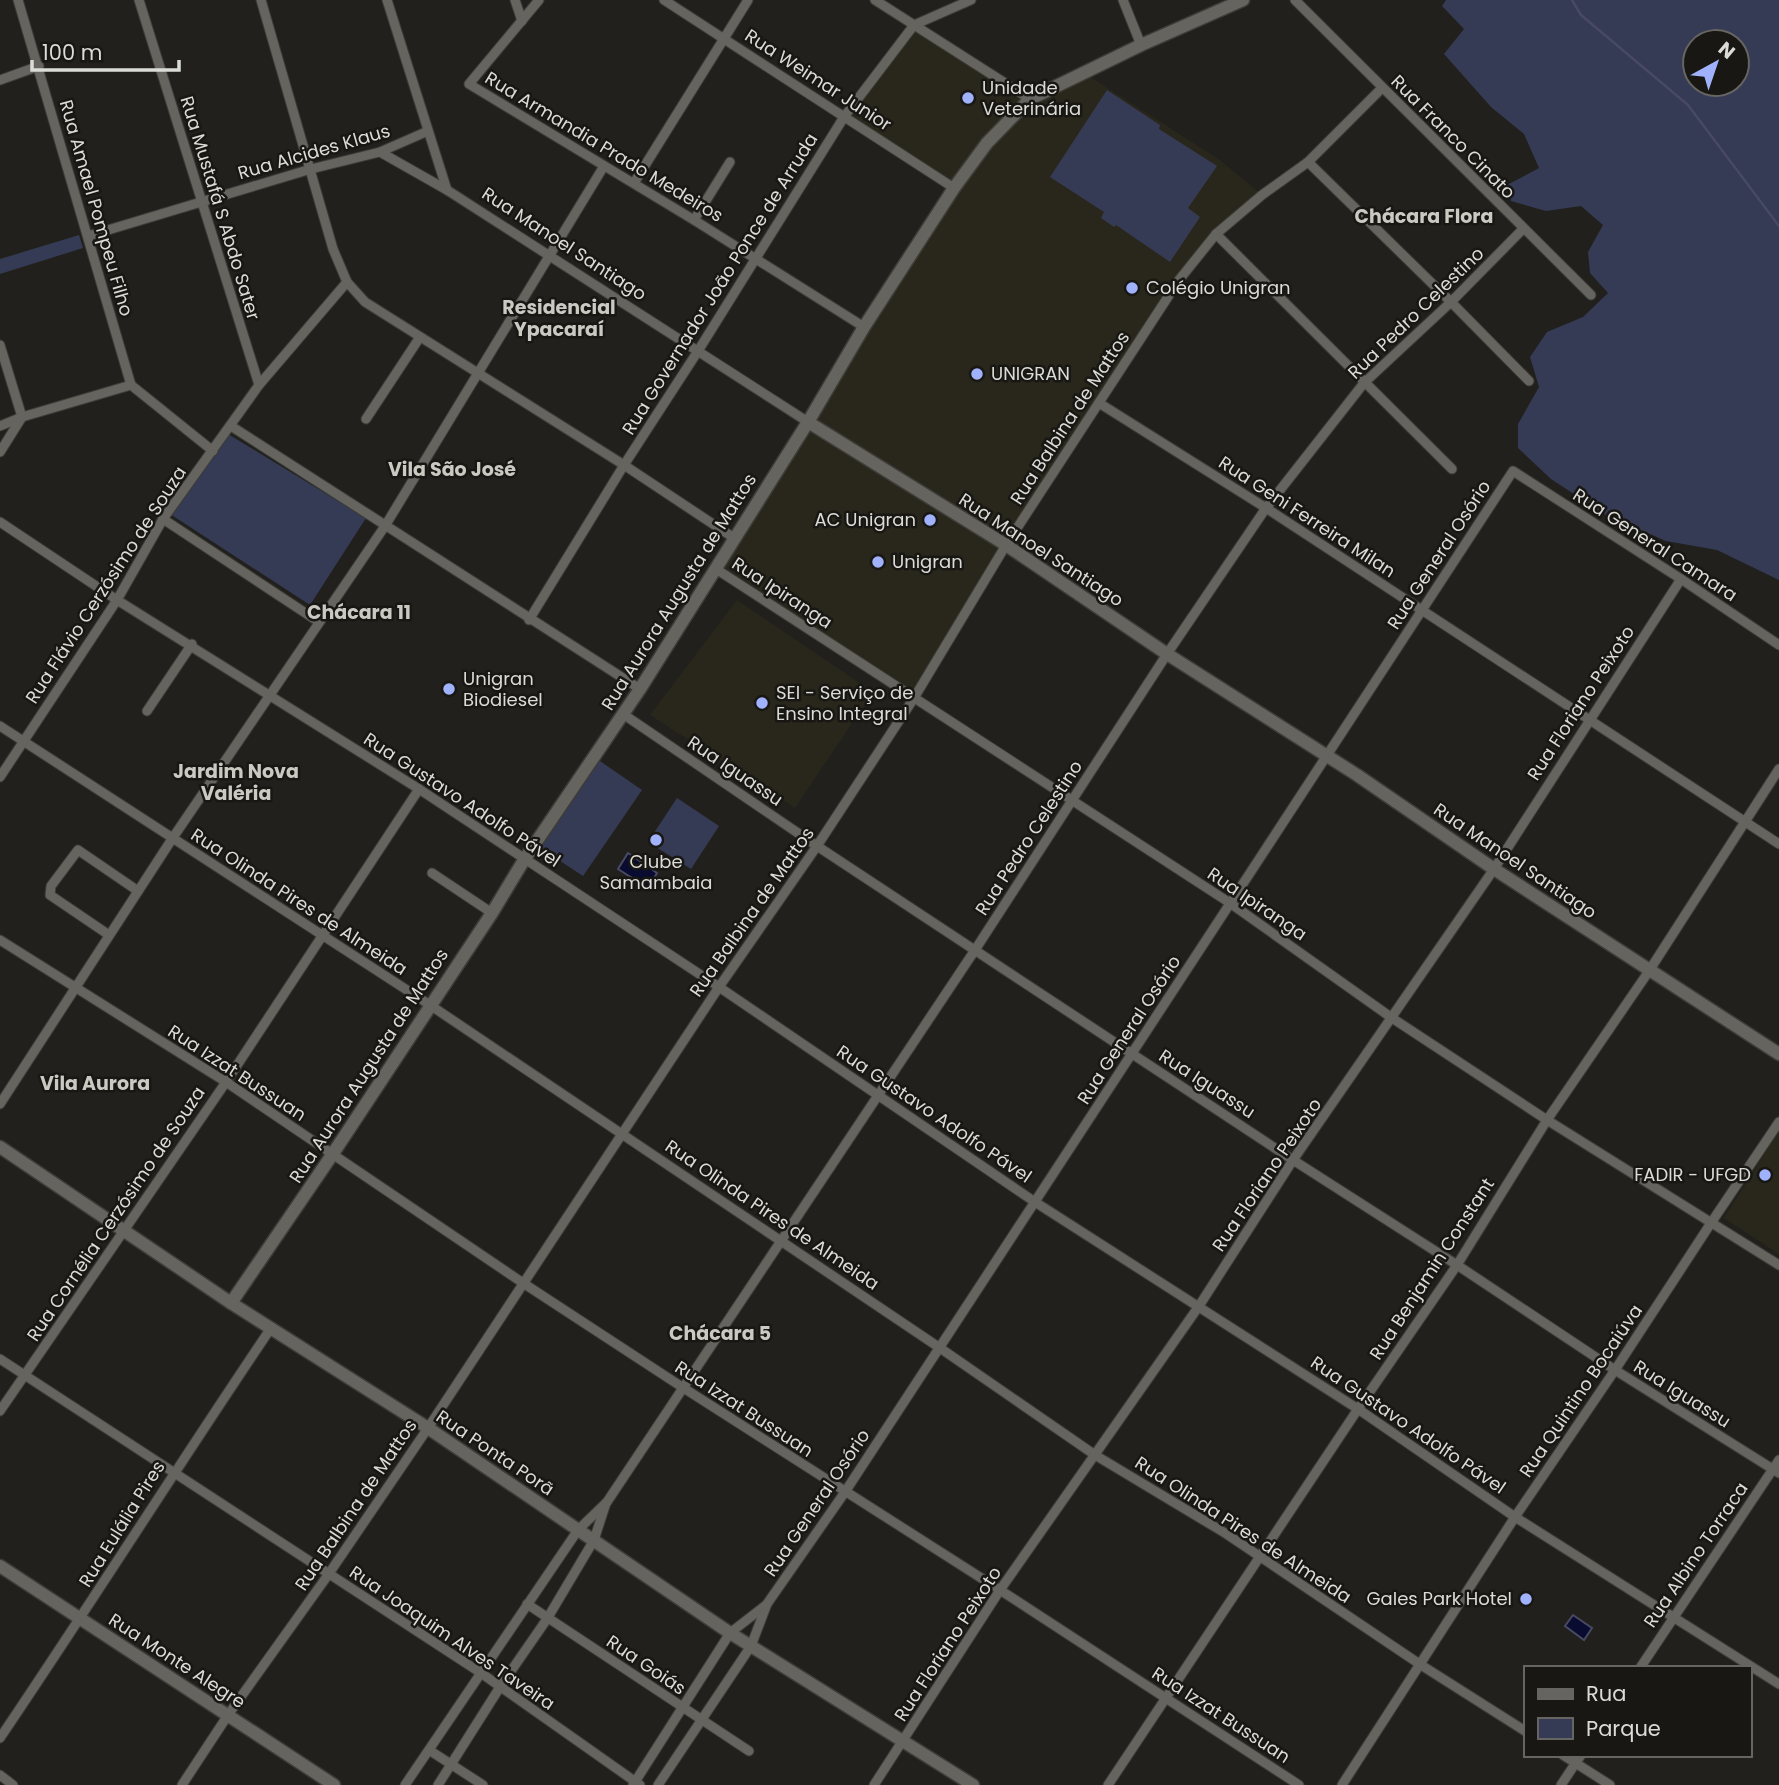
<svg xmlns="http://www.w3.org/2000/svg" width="1779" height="1785" viewBox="0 0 1779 1785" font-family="Poppins,sans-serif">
<rect width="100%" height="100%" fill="#21201c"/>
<g fill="#29271c">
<path d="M914,25L1030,99L1084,73L1220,160L1262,195L1216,234L1179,280L914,698L716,569L954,188L844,117Z"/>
<path d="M737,600L873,692L795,808L650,715Z"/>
<path d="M1779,1131V1254L1724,1218Z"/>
</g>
<g fill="#353b55" fill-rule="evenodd">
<path d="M1446,0H1779V580L1717,550L1666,541L1606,515L1551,479L1518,448V424L1539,387L1530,357L1547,332L1583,317L1608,293L1590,273L1588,252L1603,225L1581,206L1546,211L1511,201L1507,185L1539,168L1524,134L1491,107L1444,54L1464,29L1442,6ZM1695,42H1737V84H1695Z"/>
<path d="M1107,90L1160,125L1159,129L1217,166L1188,208L1200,217L1170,262L1116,225L1114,227L1101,218L1104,212L1050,177Z"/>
<path d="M79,235L83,248L0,274V259Z"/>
<path d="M223,431L366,518L310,605L170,514Z"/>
<path d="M597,759L642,790L583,876L539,847Z"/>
<path d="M677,798L719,826L691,869L648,842Z"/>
</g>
<g fill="#090b30" stroke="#484962" stroke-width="2">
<path d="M628,853L657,873L648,888L618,869Z"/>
<path d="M1573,1615L1592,1628L1584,1640L1565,1626Z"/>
</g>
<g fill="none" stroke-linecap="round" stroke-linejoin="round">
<path stroke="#484962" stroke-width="2.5" d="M1572,0L1581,15L1688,105L1779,226"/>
<g stroke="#3d3c38" stroke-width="11">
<g id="street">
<path d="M18,0L131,385"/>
<path d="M139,0L259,385"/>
<path d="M261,0L333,249L347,282L365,302L624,465L734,538"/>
<path d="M387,0L447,190L808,422"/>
<path d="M515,0L522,21"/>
<path d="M539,0L469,84L694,220L864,327"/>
<path d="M664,0L954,188"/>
<path d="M875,0L1030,99"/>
<path d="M1123,0L1141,45"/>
<path d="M1295,0L1591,295"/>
<path d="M0,80L39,66"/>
<path d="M380,152L447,190"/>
<path d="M1308,162L1451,302L1529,381"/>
<path d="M634,183L748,0"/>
<path d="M694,220L730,162"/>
<path d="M1216,234L1452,469"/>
<path d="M88,236L311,169L380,152L428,131"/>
<path d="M0,345L22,417L0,452"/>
<path d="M131,385L213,451"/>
<path d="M1099,403L1266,508L1779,844"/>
<path d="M366,419L420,337"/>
<path d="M0,426L22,417L131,385"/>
<path d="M231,426L640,689"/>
<path d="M163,519L319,622"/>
<path d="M0,522L117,600L419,789L719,987L1035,1202L1358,1409L1515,1517L1779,1684"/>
<path d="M716,569L1230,903L1392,1018L1547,1120L1779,1265"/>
<path d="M529,620L624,465L698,351L844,117L914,25L971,0"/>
<path d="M147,711L192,644"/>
<path d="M623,714L817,846L1293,1160L1457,1265L1615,1370L1779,1473"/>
<path d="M0,726L430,1005L940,1348L1095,1455L1225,1533L1421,1665L1525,1731"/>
<path d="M0,777L117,600L163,519L259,385L347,282"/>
<path d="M432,873L492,913"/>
<path d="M109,935L50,895L51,886L78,850L138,891"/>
<path d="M0,940L226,1082L523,1283L682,1387L1000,1590L1299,1785"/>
<path d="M0,1104L172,839L385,526L604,166"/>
<path d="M0,1359L481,1673L640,1785"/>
<path d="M0,1411L226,1082L419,789"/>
<path d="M527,1604L749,1751"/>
<path d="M1640,1668L1779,1460"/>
<path d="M0,1738C92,1602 179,1464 271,1328"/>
<path d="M429,1750L483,1785"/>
<path d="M1563,1755L1610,1785"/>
<path d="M0,1775L13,1785"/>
<path d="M182,1785L228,1715L328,1575L428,1428L719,987L817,846L914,698L1006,545L1179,280L1216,234L1262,195L1308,162L1382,88"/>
<path d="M405,1785L578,1530L607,1502L975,950L1167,654L1266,508L1364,383L1451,302L1523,229"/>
<path d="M438,1785L500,1687L547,1619L594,1540L606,1503"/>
<path d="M633,1785L730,1633L766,1605"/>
<path d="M658,1785L751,1646L767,1604L845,1492L1513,471L1681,579L1779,645"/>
<path d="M874,1785L1000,1590L1199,1306L1293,1160L1494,869L1681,579"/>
<path d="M1108,1785L1358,1409L1457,1265L1547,1120L1649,971L1779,769"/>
<path d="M1342,1785L1515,1517L1615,1370L1711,1223L1779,1122"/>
<path d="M1561,1785L1581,1755"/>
</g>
</g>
<g stroke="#3d3c38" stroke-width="15">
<g id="secondary">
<path d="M808,422L1006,545L1167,654L1357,775L1494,869L1779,1054"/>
<path d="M0,1147L231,1303L428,1428L730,1633L973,1785"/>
<path d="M231,1303L332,1155L492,913L524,860L640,689L808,422L864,327L954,188L987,143L1030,99L1141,45L1243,0"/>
<path d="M0,1566L334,1785"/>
</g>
</g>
<use href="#street" stroke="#65645e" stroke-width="9"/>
<use href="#secondary" stroke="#65645e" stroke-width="12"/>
</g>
<g fill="#a1b2fd" stroke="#181713" stroke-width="2.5">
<circle cx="968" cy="98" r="7"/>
<circle cx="1132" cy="288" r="7"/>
<circle cx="977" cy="374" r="7"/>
<circle cx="930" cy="520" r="7"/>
<circle cx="878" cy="562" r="7"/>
<circle cx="449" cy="689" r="7"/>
<circle cx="762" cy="703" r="7"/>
<circle cx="656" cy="840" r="7"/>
<circle cx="1765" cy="1175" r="7"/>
<circle cx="1526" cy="1599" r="7"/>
</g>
<g text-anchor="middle" stroke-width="5" stroke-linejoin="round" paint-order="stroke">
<g font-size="18" fill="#dbdbd7" stroke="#181713">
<text transform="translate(818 80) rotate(33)" y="6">Rua Weimar Junior</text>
<text transform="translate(1453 137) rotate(45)" y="6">Rua Franco Cinato</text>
<text transform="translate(604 147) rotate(31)" y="6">Rua Armandia Prado Medeiros</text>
<text transform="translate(314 152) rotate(-16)" y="6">Rua Alcides Klaus</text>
<text transform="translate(96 208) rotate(74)" y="6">Rua Amael Pompeu Filho</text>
<text transform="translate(220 208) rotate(73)" y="6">Rua Mustafá S Abdo Sater</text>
<text transform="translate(564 244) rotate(33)" y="6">Rua Manoel Santiago</text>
<text transform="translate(720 284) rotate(-58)" y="6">Rua Governador João Ponce de Arruda</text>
<text transform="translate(1416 313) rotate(-44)" y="6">Rua Pedro Celestino</text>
<text transform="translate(1070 418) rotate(-57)" y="6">Rua Balbina de Mattos</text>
<text transform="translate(1307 517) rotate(33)" y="6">Rua Geni Ferreira Milan</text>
<text transform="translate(1655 545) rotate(33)" y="6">Rua General Camara</text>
<text transform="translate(1041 550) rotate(33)" y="6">Rua Manoel Santiago</text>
<text transform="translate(1439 555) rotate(-57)" y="6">Rua General Osório</text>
<text transform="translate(106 585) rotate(-57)" y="6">Rua Flávio Cerzósimo de Souza</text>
<text transform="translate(679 592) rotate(-58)" y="6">Rua Aurora Augusta de Mattos</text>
<text transform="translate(782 593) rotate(33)" y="6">Rua Ipiranga</text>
<text transform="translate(1581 703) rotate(-57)" y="6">Rua Floriano Peixoto</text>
<text transform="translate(735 771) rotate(34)" y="6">Rua Iguassu</text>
<text transform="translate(462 800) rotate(33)" y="6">Rua Gustavo Adolfo Pável</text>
<text transform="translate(1029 838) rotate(-57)" y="6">Rua Pedro Celestino</text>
<text transform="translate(1515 861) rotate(34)" y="6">Rua Manoel Santiago</text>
<text transform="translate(299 902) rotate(33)" y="6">Rua Olinda Pires de Almeida</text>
<text transform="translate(1257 904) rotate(34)" y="6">Rua Ipiranga</text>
<text transform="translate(752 912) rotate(-55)" y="6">Rua Balbina de Mattos</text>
<text transform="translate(1129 1030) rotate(-57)" y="6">Rua General Osório</text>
<text transform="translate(369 1066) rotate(-57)" y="6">Rua Aurora Augusta de Mattos</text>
<text transform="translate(237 1073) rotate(33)" y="6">Rua Izzat Bussuan</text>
<text transform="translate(1207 1084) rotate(33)" y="6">Rua Iguassu</text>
<text transform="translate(934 1114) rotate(34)" y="6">Rua Gustavo Adolfo Pável</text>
<text transform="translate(1267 1175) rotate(-56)" y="6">Rua Floriano Peixoto</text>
<text transform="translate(116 1214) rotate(-56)" y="6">Rua Cornélia Cerzósimo de Souza</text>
<text transform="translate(772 1215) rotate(34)" y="6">Rua Olinda Pires de Almeida</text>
<text transform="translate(1432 1269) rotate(-57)" y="6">Rua Benjamin Constant</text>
<text transform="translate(1581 1391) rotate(-56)" y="6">Rua Quintino Bocaiúva</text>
<text transform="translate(1682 1394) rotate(32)" y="6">Rua Iguassu</text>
<text transform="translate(744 1409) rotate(33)" y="6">Rua Izzat Bussuan</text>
<text transform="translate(1408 1425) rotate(34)" y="6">Rua Gustavo Adolfo Pável</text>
<text transform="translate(495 1453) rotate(34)" y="6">Rua Ponta Porã</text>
<text transform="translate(817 1503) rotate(-56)" y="6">Rua General Osório</text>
<text transform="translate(356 1505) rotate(-56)" y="6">Rua Balbina de Mattos</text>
<text transform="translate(122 1524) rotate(-58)" y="6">Rua Eulália Pires</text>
<text transform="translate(1243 1530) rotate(33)" y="6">Rua Olinda Pires de Almeida</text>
<text transform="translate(1696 1555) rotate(-56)" y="6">Rua Albino Torraca</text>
<text transform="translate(452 1638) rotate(34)" y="6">Rua Joaquim Alves Taveira</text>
<text transform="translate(948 1644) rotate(-57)" y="6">Rua Floriano Peixoto</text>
<text transform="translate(177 1661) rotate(33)" y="6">Rua Monte Alegre</text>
<text transform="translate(646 1665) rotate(34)" y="6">Rua Goiás</text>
<text transform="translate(1221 1715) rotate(33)" y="6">Rua Izzat Bussuan</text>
</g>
<g font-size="18" fill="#dbdbd7" stroke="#181713" text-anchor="start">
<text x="982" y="94">Unidade<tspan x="982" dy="21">Veterinária</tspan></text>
<text x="1146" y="294">Colégio Unigran</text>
<text x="991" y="380">UNIGRAN</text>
<text x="916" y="526" text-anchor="end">AC Unigran</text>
<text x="892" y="568">Unigran</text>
<text x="463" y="685">Unigran<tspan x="463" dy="21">Biodiesel</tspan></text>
<text x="776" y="699">SEI - Serviço de<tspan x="776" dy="21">Ensino Integral</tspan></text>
<text x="656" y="868" text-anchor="middle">Clube<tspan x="656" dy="21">Samambaia</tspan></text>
<text x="1751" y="1181" text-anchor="end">FADIR - UFGD</text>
<text x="1512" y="1605" text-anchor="end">Gales Park Hotel</text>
</g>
<g font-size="19" font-weight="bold" fill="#cac9c2" stroke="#181713">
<text x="1424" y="223">Chácara Flora</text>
<text x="559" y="314">Residencial<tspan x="559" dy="22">Ypacaraí</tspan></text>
<text x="452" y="476">Vila São José</text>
<text x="359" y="619">Chácara 11</text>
<text x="236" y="778">Jardim Nova<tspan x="236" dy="22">Valéria</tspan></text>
<text x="95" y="1090">Vila Aurora</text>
<text x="720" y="1340">Chácara 5</text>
</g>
</g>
<rect x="1524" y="1666" width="228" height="91" fill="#181713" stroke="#666561" stroke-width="2"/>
<rect x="1538" y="1689" width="35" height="10" fill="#65645e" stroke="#666561" stroke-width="2"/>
<text x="1586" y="1701" font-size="21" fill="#dbdbd7">Rua</text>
<rect x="1538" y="1718" width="35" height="21" fill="#353b55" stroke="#666561" stroke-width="2"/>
<text x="1586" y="1736" font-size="21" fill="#dbdbd7">Parque</text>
<g transform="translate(1716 63) rotate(40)"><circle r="33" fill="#181713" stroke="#666561" stroke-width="2"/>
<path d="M0-5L12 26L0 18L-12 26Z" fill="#a1b2fd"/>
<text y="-10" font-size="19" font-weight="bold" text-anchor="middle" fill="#dbdbd7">N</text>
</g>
<path d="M32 60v10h147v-10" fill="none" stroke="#dbdbd7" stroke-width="3.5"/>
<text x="42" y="60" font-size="21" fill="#dbdbd7" stroke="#181713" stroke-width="5" paint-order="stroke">100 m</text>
</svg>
